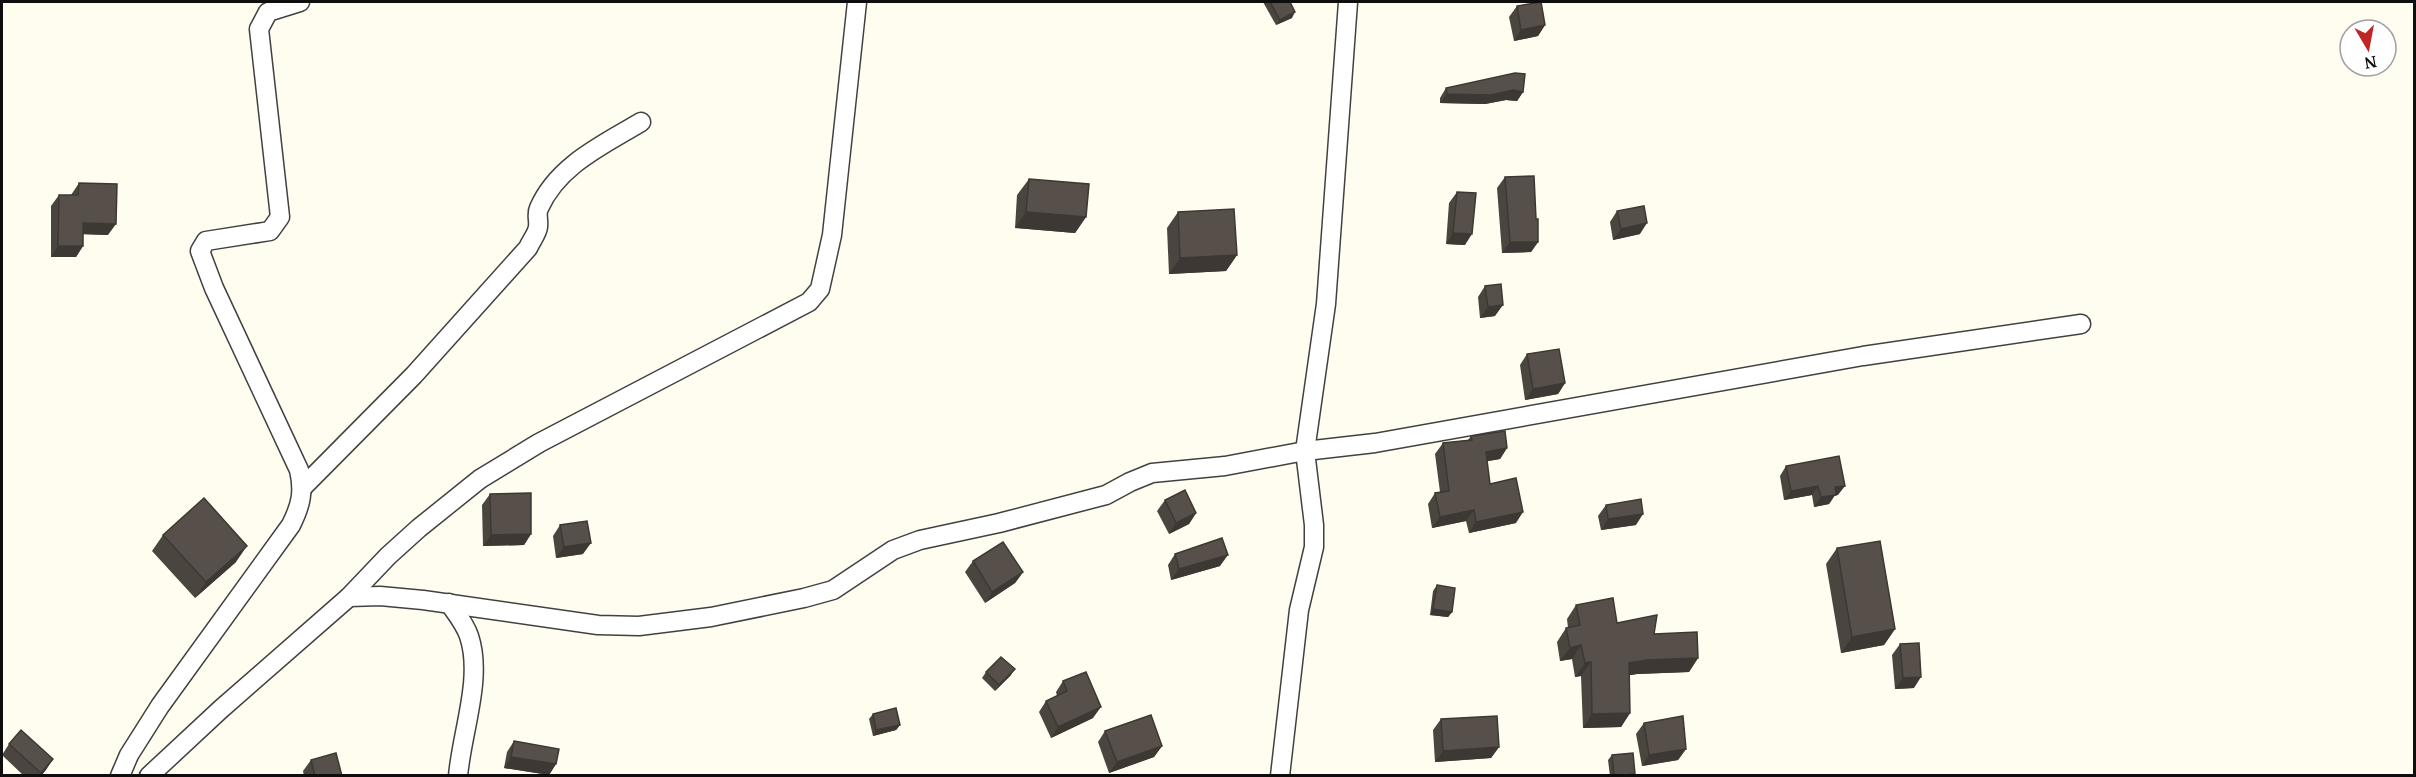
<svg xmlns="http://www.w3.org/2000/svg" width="2416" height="777" viewBox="0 0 2416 777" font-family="'PT Serif',serif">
<rect width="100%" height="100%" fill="#fffdef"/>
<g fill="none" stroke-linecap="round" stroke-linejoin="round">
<g stroke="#414141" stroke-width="21">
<g id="minor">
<path d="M303,487L414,375L528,248C531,241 537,234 538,227C539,220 536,214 539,208C558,165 603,145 641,122"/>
<path d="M349,597L380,596L423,600L598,625L639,626L711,617L804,598L833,590L893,550L920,540L999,523L1106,495L1130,482L1152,473L1225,466L1305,451L1375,443L1863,356L2081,324"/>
<path d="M449,603C456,613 465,624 469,636C483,678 462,731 458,776"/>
<path d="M120,776L129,755L160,706L291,525C301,505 304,492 299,470L214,288L200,251L206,241L270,231L280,217L259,29L268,12L300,2"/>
<path d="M149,776L221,709L349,597L388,556L419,528L480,479L539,443L809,302L820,289L832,235L857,2"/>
<path d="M1280,776L1299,610L1314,547V525L1305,451L1326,304L1348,2"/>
</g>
</g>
<use href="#minor" stroke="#fff" stroke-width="18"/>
</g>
<g fill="#4b4540">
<path d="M1263,2H1290L1292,18L1276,25Z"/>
<path d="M1517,6L1545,25L1538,36L1514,41L1509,17Z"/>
<path d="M1446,88L1523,92L1517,101L1506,100L1485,104L1440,103V98Z"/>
<path d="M1505,177L1536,219L1538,242L1531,252L1502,253L1497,188Z"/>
<path d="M1029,179L1086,217L1075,233L1015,228L1017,195Z"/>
<path d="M79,183L108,235L83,234V246L76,257H51V206L59,195H71Z"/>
<path d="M1457,192L1465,245L1446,244L1449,203Z"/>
<path d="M1617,211L1640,234L1613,240L1610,222Z"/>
<path d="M1178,212L1237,255L1226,271L1169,274L1167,228Z"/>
<path d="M1485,286L1495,316L1480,318L1478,297Z"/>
<path d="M1527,354L1565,383L1558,394L1525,400L1520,365Z"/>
<path d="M1471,436L1507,448L1500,459L1487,461L1490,484L1516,523L1469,533L1466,521L1432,528L1428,504L1435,493L1440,492L1435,454L1443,443L1468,440Z"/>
<path d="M1786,466L1838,495H1835L1829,504L1814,507L1812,495L1784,500L1780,476Z"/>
<path d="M490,494L531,534L524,545L483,546L482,505Z"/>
<path d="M1165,500L1196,513L1189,524L1169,534L1157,511Z"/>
<path d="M1606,505L1636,525L1601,530L1598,516Z"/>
<path d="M560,525L583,554L556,558L553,536Z"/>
<path d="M163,535L236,562L195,598L152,551Z"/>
<path d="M1837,548L1895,629L1884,645L1841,653L1826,564Z"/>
<path d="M1175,554L1220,566L1171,580L1168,565Z"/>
<path d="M973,561L1023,572L1015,583L985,603L965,572Z"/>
<path d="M1437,585L1452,612L1448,617L1430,615L1433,591Z"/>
<path d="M1576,605L1617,623L1654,634L1698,658L1689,672L1637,674L1630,675V713L1621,727L1583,728L1581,676L1575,677L1572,659L1560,661L1557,642L1566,628H1568L1567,619Z"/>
<path d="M1900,644L1914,688L1895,689L1892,655Z"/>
<path d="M986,672L1011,675L995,691L982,678Z"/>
<path d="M1063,681L1093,718L1051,738L1039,712L1046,701L1057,696L1056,692Z"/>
<path d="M873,714L900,725L896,730L873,736L869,719Z"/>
<path d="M1441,719L1499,747L1491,758L1435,762L1433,730Z"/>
<path d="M1644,723L1686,749L1678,760L1642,766L1636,734Z"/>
<path d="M1105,731L1162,746L1154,757L1109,773L1098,742Z"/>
<path d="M514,741L556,764L549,775L504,768L507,752Z"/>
<path d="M9,744L53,759L41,776H24L2,755Z"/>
<path d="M1612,755L1634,776H1610L1608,760Z"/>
<path d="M311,760L342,776H304L303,771Z"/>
</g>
<g fill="#3d3834">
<path d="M1295,12L1292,18L1276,25L1280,20Z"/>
<path d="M1545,25L1538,36L1514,41L1521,30Z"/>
<path d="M1513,90L1523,92L1517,101L1506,100L1485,104L1440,103L1447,94Z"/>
<path d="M1026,212L1086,217L1075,233L1015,228Z"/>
<path d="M83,223L116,224L108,235L76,234Z"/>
<path d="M1647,223L1640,234L1613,240L1621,229Z"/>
<path d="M1453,233L1472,234L1465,245L1446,244Z"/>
<path d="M1510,242H1538L1531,252L1502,253Z"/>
<path d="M58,246H83L76,257H51Z"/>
<path d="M1237,255L1226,271L1169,274L1180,258Z"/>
<path d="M1503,305L1495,316L1480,318L1488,307Z"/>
<path d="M1565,383L1558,394L1525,400L1533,389Z"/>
<path d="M1507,448L1500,459L1478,463L1486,452Z"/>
<path d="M1818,486L1812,495L1784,500L1791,491Z"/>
<path d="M1845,486L1838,495H1835L1829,504L1814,507L1821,497L1835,487Z"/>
<path d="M1474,510L1466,521L1432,528L1440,517Z"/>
<path d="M1523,512L1516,523L1469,533L1476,522Z"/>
<path d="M1196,513L1189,524L1169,534L1176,523Z"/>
<path d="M1643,514L1636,525L1601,530L1608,519Z"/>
<path d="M531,534L524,545L483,546L491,535Z"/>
<path d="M591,543L583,554L556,558L564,547Z"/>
<path d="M247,546L236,562L195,598L206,582Z"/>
<path d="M1228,555L1220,566L1171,580L1179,569Z"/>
<path d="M1023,572L1015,583L985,603L992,592Z"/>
<path d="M1433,609L1452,612L1448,617L1430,615Z"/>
<path d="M1895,629L1884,645L1841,653L1852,637Z"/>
<path d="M1581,645L1572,659L1560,661L1570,648Z"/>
<path d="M1698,658L1689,672L1637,674L1620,677L1629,663L1647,660Z"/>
<path d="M1591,662L1581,676L1575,677L1585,663Z"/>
<path d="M1015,669L1011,675L995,691L999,685Z"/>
<path d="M1921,677L1914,688L1895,689L1903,678Z"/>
<path d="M1101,707L1093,718L1051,738L1058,727Z"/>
<path d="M1630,713L1621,727L1583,728L1592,714Z"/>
<path d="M900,725L896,730L873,736L876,730Z"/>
<path d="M1162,746L1154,757L1109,773L1117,762Z"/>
<path d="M1499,747L1491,758L1435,762L1443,751Z"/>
<path d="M1686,749L1678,760L1642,766L1649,755Z"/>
<path d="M511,757L556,764L549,775L504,768Z"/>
<path d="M53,759L46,770L41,776H39Z"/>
</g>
<g fill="#57504a" stroke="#3d3834" stroke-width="1.5">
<path d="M1270,2H1290L1295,12L1280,20Z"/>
<path d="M1541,2L1545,25L1521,30L1517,6Z"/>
<path d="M1515,73L1525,74L1523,92L1513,90L1491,95L1447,94L1446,88Z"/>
<path d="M1534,176L1536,219H1538V242H1510L1505,177Z"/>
<path d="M1029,179L1089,184L1086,217L1026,212Z"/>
<path d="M79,183L117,184L116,224L83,223V246H58L59,195H78Z"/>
<path d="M1457,192L1476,193L1472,234L1453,233Z"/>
<path d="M1644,206L1647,223L1621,229L1617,211Z"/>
<path d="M1234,209L1237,255L1180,258L1178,212Z"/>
<path d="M1501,284L1503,305L1488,307L1485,286Z"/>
<path d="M1559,349L1565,383L1533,389L1527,354Z"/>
<path d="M1505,431L1507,448L1486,452L1490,484L1516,478L1523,512L1476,522L1474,510L1440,517L1435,493L1449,491L1443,443L1472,440L1471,436Z"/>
<path d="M1839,456L1845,486L1835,487L1836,495L1821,497L1818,486L1791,491L1786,466Z"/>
<path d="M1185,490L1196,513L1176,523L1165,500Z"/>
<path d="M531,493V534L491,535L490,494Z"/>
<path d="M204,498L247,546L206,582L163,535Z"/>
<path d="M1641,499L1643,514L1608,519L1606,505Z"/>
<path d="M587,521L591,543L564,547L560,525Z"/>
<path d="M1222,538L1228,555L1179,569L1175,554Z"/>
<path d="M1880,541L1895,629L1852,637L1837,548Z"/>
<path d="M1003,542L1023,572L992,592L973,561Z"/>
<path d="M1437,585L1455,588L1452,612L1433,609Z"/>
<path d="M1613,598L1617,623L1657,615L1654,634L1697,632L1698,658L1647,660L1629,663L1630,713L1592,714L1591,662L1585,663L1581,645L1570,648L1566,628L1580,625L1576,605Z"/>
<path d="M1919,643L1921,677L1903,678L1900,644Z"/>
<path d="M1001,657L1015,669L999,685L986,672Z"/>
<path d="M1086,672L1101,707L1058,727L1046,701L1067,691L1063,681Z"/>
<path d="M896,708L900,725L876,730L873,714Z"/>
<path d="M1151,715L1162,746L1117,762L1105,731Z"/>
<path d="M1497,716L1499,747L1443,751L1441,719Z"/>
<path d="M1683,716L1686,749L1649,755L1644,723Z"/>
<path d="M21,730L53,759L41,773L9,744Z"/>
<path d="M514,741L559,749L556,764L511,757Z"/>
<path d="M336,753L342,776H315L311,760Z"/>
<path d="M1633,753L1635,774L1614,776L1612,755Z"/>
</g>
<rect width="2416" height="777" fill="none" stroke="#0e0e0e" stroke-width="6"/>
<g transform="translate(2368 48) rotate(170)"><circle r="28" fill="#ffffff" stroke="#9f9f9f" stroke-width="1.5"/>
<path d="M0-4.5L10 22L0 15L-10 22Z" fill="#c02724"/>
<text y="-9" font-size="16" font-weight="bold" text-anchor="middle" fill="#0e0e0e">N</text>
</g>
</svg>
